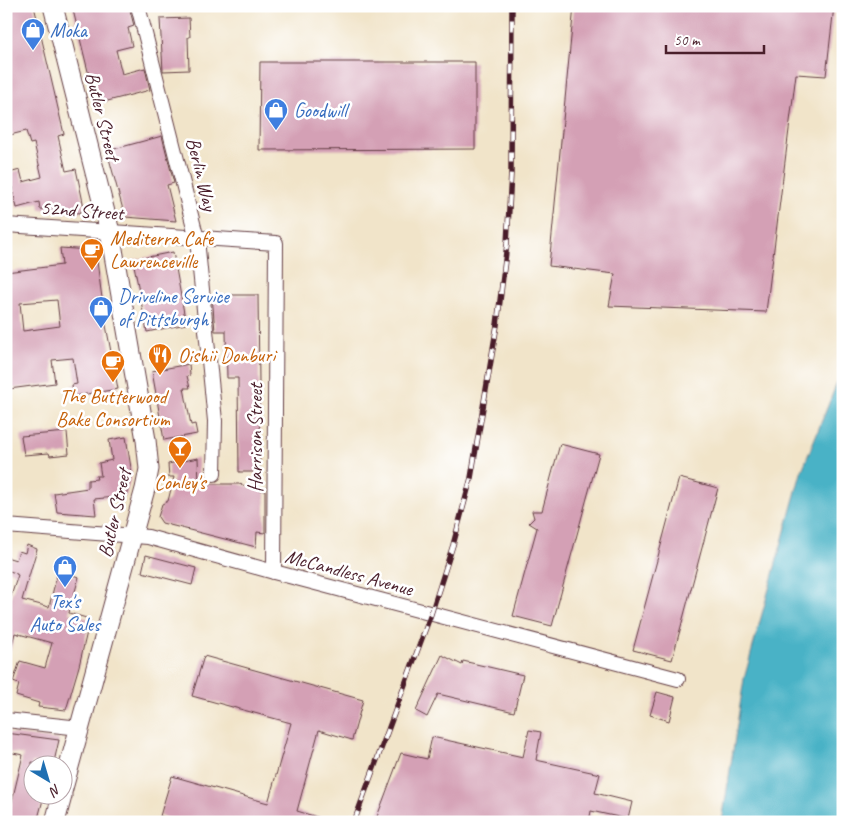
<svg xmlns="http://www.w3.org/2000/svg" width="849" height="828" viewBox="0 0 849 828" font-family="Caveat,sans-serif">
<rect width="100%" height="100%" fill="#fff"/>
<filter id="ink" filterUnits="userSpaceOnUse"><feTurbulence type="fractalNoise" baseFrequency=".02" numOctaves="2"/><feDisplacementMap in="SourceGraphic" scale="10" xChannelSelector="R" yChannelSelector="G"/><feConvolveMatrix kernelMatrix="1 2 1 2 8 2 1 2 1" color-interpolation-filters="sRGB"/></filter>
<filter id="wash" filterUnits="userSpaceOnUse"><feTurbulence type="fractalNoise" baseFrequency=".0096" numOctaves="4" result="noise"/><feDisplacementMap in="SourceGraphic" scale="20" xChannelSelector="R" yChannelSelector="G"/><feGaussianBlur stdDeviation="1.12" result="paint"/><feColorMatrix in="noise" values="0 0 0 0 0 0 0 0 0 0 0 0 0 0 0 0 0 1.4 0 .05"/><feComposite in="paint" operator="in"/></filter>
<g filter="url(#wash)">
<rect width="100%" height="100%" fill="#f1e4c9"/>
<path fill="#48b2c6" stroke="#496878" d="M843,368V822H722L744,679L801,473Z"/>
<g id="blocks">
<g fill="#d4a0b5" fill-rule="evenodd">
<path d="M6,6H34L64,134L58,136L66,171L76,169L84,207L80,213L40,209L39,202L17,208L9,173L20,170L23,182L42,177L34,143L30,144L26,131L6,136Z"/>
<path d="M72,6H129L134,26L128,28L132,46L116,50L122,74L145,68L150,90L96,104Z"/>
<path d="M574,6H834L826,76L796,74L766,312L609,306L615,274L549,266Z"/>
<path d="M189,18L190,37H188L189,70L163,71L160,19Z"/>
<path d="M260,62H475V149L259,150Z"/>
<path d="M162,136L174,183L167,185L176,221L125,217L107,151Z"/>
<path d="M60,248L90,250L96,254L105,320L118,389L74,396L72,385L77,384L73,358L52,360L55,383L9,389L6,365V272L62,265ZM57,300L60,326L23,331L20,303Z"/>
<path d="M173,252L186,324L147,332L133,260Z"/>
<path d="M212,295H258L260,472H239L238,378H227L226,331H215Z"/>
<path d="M189,364L190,375L187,376L190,388H184L191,425L195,424L197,434L164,440L152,371Z"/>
<path d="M67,432L69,454L50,456L49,453L24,455L21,436Z"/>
<path d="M126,437L132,474L126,496L94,499L96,515L57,512L54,493L88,488V480L97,479L96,476H101L99,463L112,460L109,440Z"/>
<path d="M560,444L599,454L552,626L513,616L537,528L529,523L534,518L532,511H542Z"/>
<path d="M198,458L199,484H239L265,491V533L257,532L256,547L162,523L158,517L162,504L168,501L174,477H169L168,464Z"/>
<path d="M679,478L718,488L672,660L633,650Z"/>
<path d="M27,545L37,549L22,600L49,607L58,571L79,577L69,613L90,619L79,666L66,710L38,707L39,703L16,696L19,684L13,682L20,661L45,668L52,643L15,633L10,652H6V611L18,575L16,574V573L6,570V557L16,560L19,551L25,553Z"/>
<path d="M146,555L196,568L192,585L142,572Z"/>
<path d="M442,655L462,665L463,661L523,675L514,712L438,694L427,717L416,711Z"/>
<path d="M204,656L363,700L352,740L319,730L297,811L324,819V822H180L160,816L172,776L268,803L291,723L192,696Z"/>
<path d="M657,692L675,697L669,721L650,715Z"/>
<path d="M529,730L541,732L536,760L600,774L595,793L632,802L628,819L591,811L589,822H375L401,753L427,759L432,737L523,757Z"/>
<path d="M6,733L59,740L53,766L32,762V796H44L37,822H7L23,755L8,752L9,743L6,742Z"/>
</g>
</g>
</g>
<g filter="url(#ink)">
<use href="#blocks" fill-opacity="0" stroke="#633d43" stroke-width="1"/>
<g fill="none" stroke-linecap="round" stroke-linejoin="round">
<g stroke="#633d43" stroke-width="16">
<g id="street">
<path d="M138,6L197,239L215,421L214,474"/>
<path d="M6,225L276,243L274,572"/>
<path d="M6,526L148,537L274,572L678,679"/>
<path d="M6,720L80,728"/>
</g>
</g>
<g stroke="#633d43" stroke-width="21">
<g id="secondary">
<path d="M53,6L110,232L146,440L149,469L145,489L62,792"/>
<path d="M55,822L62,796"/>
</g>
</g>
<use href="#street" stroke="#fff" stroke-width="14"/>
<use href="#secondary" stroke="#fff" stroke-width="19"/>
<g stroke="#4a1f2b" stroke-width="5.5">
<path id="rail" d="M354,822L431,614L453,545L471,478L497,325L507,244L511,173L512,6"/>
</g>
<use href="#rail" stroke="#fff" stroke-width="4" stroke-dasharray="11" stroke-linecap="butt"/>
</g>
</g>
<defs>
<g id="shop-pin" transform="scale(1.25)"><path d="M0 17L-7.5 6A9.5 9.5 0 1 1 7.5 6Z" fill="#3f7fe0" stroke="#fff"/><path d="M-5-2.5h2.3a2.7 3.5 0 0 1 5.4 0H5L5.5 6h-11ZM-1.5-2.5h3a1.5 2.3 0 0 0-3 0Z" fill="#fff"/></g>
<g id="cafe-pin" transform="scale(1.25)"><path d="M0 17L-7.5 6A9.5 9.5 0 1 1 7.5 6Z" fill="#e8710a" stroke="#fff"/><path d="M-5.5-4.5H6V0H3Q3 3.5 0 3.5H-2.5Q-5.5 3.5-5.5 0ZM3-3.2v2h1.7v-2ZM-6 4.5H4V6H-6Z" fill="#fff"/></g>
<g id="restaurant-pin" transform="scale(1.25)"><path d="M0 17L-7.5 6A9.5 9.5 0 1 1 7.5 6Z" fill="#e8710a" stroke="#fff"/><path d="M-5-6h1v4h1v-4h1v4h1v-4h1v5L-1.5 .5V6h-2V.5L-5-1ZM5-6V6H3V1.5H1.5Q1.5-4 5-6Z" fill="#fff"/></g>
<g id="bar-pin" transform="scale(1.25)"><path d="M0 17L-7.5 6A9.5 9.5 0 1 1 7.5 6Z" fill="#e8710a" stroke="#fff"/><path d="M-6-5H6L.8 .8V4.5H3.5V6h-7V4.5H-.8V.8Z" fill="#fff"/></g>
</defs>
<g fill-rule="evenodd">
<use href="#shop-pin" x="33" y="30"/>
<use href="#shop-pin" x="276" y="110"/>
<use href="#cafe-pin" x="92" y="250"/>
<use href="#shop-pin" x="101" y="308"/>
<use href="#restaurant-pin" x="160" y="355"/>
<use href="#cafe-pin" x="113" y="362"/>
<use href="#bar-pin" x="180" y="448"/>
<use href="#shop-pin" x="65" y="567"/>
</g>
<g text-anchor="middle" stroke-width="5" stroke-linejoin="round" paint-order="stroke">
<g font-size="20" fill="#366cbe" stroke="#fff" text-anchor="start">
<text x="50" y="37">Moka</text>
<text x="294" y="117">Goodwill</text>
<text x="118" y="303">Driveline Service<tspan x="118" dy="23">of Pittsburgh</tspan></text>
<text x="65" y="608" text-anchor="middle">Tex's<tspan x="65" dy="23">Auto Sales</tspan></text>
</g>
<g font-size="20" fill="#4a1f2b" stroke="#fff">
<text transform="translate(103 116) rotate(76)" y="7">Butler Street</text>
<text transform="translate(202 174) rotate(76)" y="7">Berlin Way</text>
<text transform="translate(82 210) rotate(4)" y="7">52nd Street</text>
<text transform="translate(255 438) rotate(-90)" y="7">Harrison Street</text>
<text transform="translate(114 513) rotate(-77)" y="7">Butler Street</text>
<text transform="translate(349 572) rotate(15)" y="7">McCandless Avenue</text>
</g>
<g font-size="20" fill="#c56008" stroke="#fff" text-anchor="start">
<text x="110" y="245">Mediterra Cafe<tspan x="110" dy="23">Lawrenceville</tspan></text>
<text x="178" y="362">Oishii Donburi</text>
<text x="113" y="403" text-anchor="middle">The Butterwood<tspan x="113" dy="23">Bake Consortium</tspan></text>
<text x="180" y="489" text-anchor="middle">Conley's</text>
</g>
</g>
<rect width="849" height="828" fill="none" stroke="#fff" stroke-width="25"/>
<g transform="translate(48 780) rotate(142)"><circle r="24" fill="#ffffff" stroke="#b7a5aa"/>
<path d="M0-4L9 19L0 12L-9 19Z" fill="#1f6fb2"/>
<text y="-8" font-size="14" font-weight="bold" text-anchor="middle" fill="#4a1f2b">N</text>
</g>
<path d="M666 45v8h98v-8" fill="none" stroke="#4a1f2b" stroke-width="2.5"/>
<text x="674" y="45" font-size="15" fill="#4a1f2b" stroke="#ffffff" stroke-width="4" paint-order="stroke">50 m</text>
</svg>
